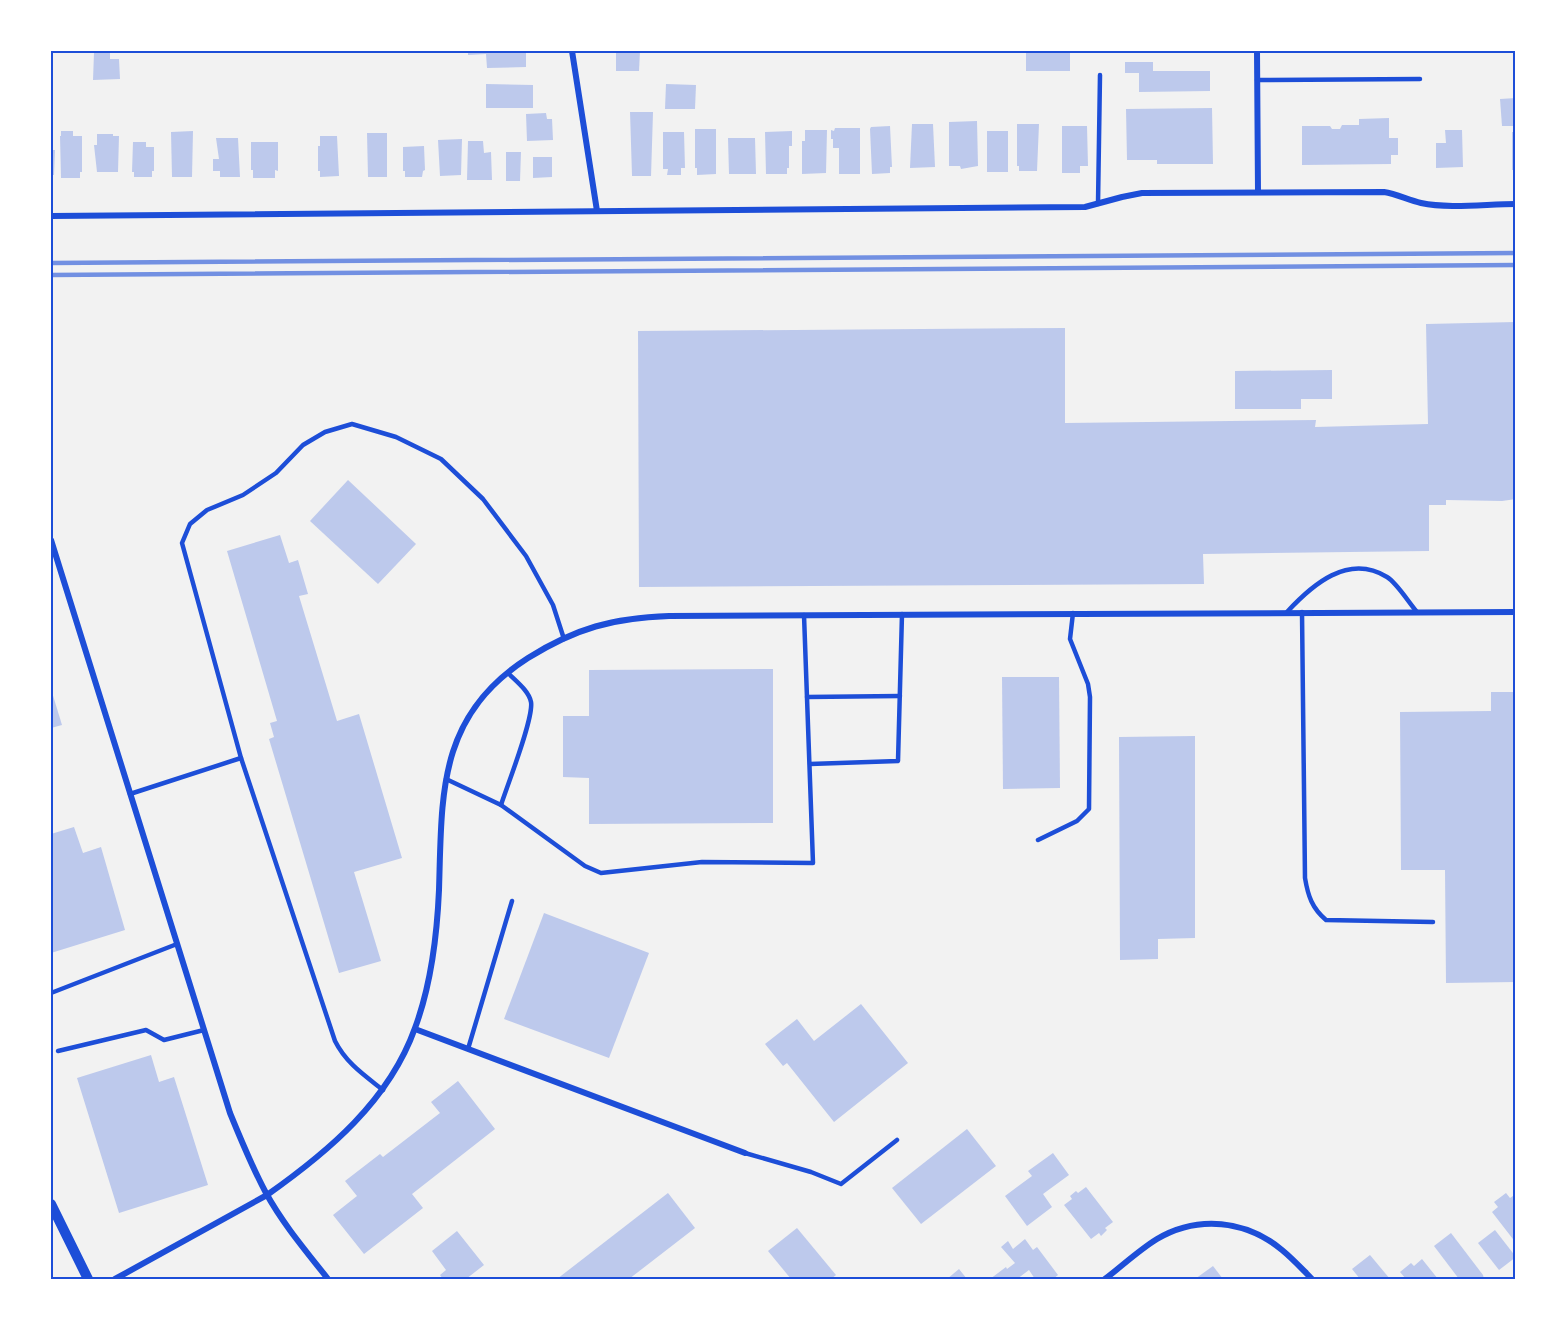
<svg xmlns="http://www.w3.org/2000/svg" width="1567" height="1330" viewBox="0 0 1567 1330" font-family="'Source Serif 4',serif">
<rect width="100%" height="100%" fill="#f2f2f2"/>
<g fill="#bdc9ec">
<path d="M468,51H526V67L487,68L486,54L468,55Z"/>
<path d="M616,51H640L639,71H616Z"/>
<rect x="1026" y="51" width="44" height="20"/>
<path d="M94,53H110V59H119L120,79L93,80Z"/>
<path d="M1125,62H1153V71H1210V91L1139,92V73H1125Z"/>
<path d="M486,84L533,85V108H486Z"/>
<path d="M666,84L696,85L695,109H665Z"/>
<path d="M1516,98V126H1502L1500,99Z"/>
<path d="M1212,108L1213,164H1157V160H1127L1126,109Z"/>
<path d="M630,112H653L651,176H632Z"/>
<path d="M546,113L547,119H552L553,140L527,141L526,114Z"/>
<path d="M1389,118V138H1398V155H1391V164L1302,165V126H1330L1332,129H1340L1342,125H1359V119Z"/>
<path d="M977,121L978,166L961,169L960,166H949V122Z"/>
<path d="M912,124H933L935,167L910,168Z"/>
<path d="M1017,124H1039L1037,171H1019V166H1017Z"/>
<path d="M890,126L892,167H890V173L872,174L870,129L871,127Z"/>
<path d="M1062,126H1087L1088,166H1080V173H1062Z"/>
<path d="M835,128H860V174H839V148H833V139H831V130L834,131Z"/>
<path d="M695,129H716V174L697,175V168H695Z"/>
<path d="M805,130H827L826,173L802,174V141H805Z"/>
<path d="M1445,130H1462L1463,167L1436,168V143H1446Z"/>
<path d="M61,131H73V136H82V172H80V178H61L60,136H61Z"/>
<path d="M193,131L192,177H172L171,132Z"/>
<path d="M792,131V146H789V168H787V174H766L765,132Z"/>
<rect x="987" y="131" width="21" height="41"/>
<path d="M663,132H684L685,168H681V175H667L668,169H663Z"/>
<rect x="1512" y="132" width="4" height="38"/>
<path d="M367,133H387V177H368Z"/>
<path d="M97,134H113V136H119L118,172H97L94,145H97Z"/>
<path d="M320,136H337L339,176L320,177V171H318V146H320Z"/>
<path d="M216,138H238L240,177H220V171H213V159H219Z"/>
<path d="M728,138H755L756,174H729Z"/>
<path d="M462,139L461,175L440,176L438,140Z"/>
<path d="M468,141H483L484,153L491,152L492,180H467Z"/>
<path d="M133,142H146V147H154V171H152V177H134V172H132Z"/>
<path d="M251,142H278V171L275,170V178H253V170H251Z"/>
<path d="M424,146L425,170L423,171L422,177H405V171H403V147Z"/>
<path d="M51,150H55L54,175H51Z"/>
<path d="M506,152H521L520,181H506Z"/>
<path d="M533,157H552V177L533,178Z"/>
<path d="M1516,322V499L1502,501L1446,500V505H1429V551L1203,554L1204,584L639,587L638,331L1065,328V423L1316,420L1315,427L1428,424L1426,324Z"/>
<path d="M1332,370V399H1301V409H1235V371Z"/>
<path d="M348,480L416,544L378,584L310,521Z"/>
<path d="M280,535L289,563L298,560L308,594L299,596L337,721L359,714L402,858L354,872L381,961L339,973L269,739L274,737L270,723L277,721L227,551Z"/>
<path d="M773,669V823L589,824V778L563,777V716H589V670Z"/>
<path d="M1002,677H1059L1060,788L1003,789Z"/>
<path d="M51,689L62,725L51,728Z"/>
<path d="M1491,692H1516V982L1446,983L1445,870H1401L1400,712L1491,711Z"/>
<path d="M1195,736V938L1158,939V959L1120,960L1119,737Z"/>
<path d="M74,827L83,853L101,847L125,930L51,953V834Z"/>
<path d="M544,913L649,953L609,1058L504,1019Z"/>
<path d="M861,1004L908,1063L834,1122L787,1063L783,1066L765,1044L797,1019L814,1041Z"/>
<path d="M151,1055L159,1082L174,1077L208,1185L119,1213L77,1078Z"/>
<path d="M458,1081L495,1129L412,1194L423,1208L364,1254L333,1215L357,1196L345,1181L380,1154L383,1157L440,1113L431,1102Z"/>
<path d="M967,1129L996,1166L921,1224L892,1188Z"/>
<path d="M1053,1153L1069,1175L1043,1194L1052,1207L1027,1226L1005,1196L1032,1176L1028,1171Z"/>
<path d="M1086,1187L1113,1222L1105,1228L1107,1230L1101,1236L1099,1233L1091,1239L1064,1205L1072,1199L1070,1196L1076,1191L1078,1193Z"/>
<path d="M668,1193L695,1228L629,1279H557Z"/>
<path d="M1506,1193L1510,1198L1516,1194V1243L1492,1212L1498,1207L1494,1202Z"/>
<path d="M797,1228L836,1275L831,1279H791L768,1251Z"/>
<path d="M1495,1230L1516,1257L1499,1270L1478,1243Z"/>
<path d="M457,1231L484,1265L466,1279H443L440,1275L446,1270L432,1251Z"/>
<path d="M1451,1233L1483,1275L1484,1279H1459L1434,1246Z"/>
<path d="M1025,1239L1033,1250L1037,1247L1058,1275L1053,1279H1035L1029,1270L1017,1279H990L1006,1267L1007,1269L1015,1263L1001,1247L1008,1241L1013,1249Z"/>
<path d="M1370,1255L1390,1279H1360L1352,1269Z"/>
<path d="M1422,1259L1438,1279H1406L1400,1272L1411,1263L1414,1266Z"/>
<path d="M1213,1266L1223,1279H1195Z"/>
<path d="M959,1269L967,1279H947Z"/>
</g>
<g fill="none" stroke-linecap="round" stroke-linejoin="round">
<g stroke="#1d4ed8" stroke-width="4.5">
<path d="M1257,80L1420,79"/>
<path d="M1098,204L1100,75"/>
<path d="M1287,612C1312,585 1348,553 1387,577C1397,583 1409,603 1417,612"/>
<path d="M1302,612L1305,878C1308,896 1312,908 1326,920L1433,922"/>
<path d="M807,697L900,696"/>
<path d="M241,758L182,543L190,524L207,510L243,495L276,473L303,445L325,432L352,424L396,437L441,459L483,499L526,556L553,605L564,639"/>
<path d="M810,764L898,761L902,614"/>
<path d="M446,779L501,805C507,786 534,718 531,702C529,691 516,681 508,673"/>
<path d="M130,794L241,758L335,1041C346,1063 364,1075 383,1090"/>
<path d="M501,805L585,866L601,873L702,862L813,863L804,615"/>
<path d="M1038,840L1077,821L1089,809L1090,697L1088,684L1070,639L1073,613"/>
<path d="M51,993L177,944"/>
<path d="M468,1049L512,901"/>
<path d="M58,1051L146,1030L164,1040L204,1030"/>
<path d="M745,1153L811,1172L841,1184L897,1140"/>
</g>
<g stroke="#1d4ed8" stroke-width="6">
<path d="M572,51L597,211"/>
<path d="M1257,51L1258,192"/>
<path d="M51,216L1085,207L1122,197L1142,193L1384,192C1397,194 1408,200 1421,203C1449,209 1486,204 1516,204"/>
<path d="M51,540L230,1113C241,1140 252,1167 266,1193C283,1224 306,1251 328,1279"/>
<path d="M415,1029L745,1153"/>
<path d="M115,1279L267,1195C328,1152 389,1101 415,1028C431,985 437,936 439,890C442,795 437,716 528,658C576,628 613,618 669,616L1516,612"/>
<path d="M1105,1279C1122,1266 1139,1250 1157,1239C1198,1215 1246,1220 1282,1250C1293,1259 1302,1269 1312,1279"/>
</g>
<path stroke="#1d4ed8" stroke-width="10" d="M51,1204L88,1279"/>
<g stroke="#7290e2" stroke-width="4.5">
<path d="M51,263L1516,253"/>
<path d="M51,275L1516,265"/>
</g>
</g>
<rect width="1567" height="1330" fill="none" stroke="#ffffff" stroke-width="105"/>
<rect x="52" y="52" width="1462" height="1226" fill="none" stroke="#1d4ed8" stroke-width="2"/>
</svg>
